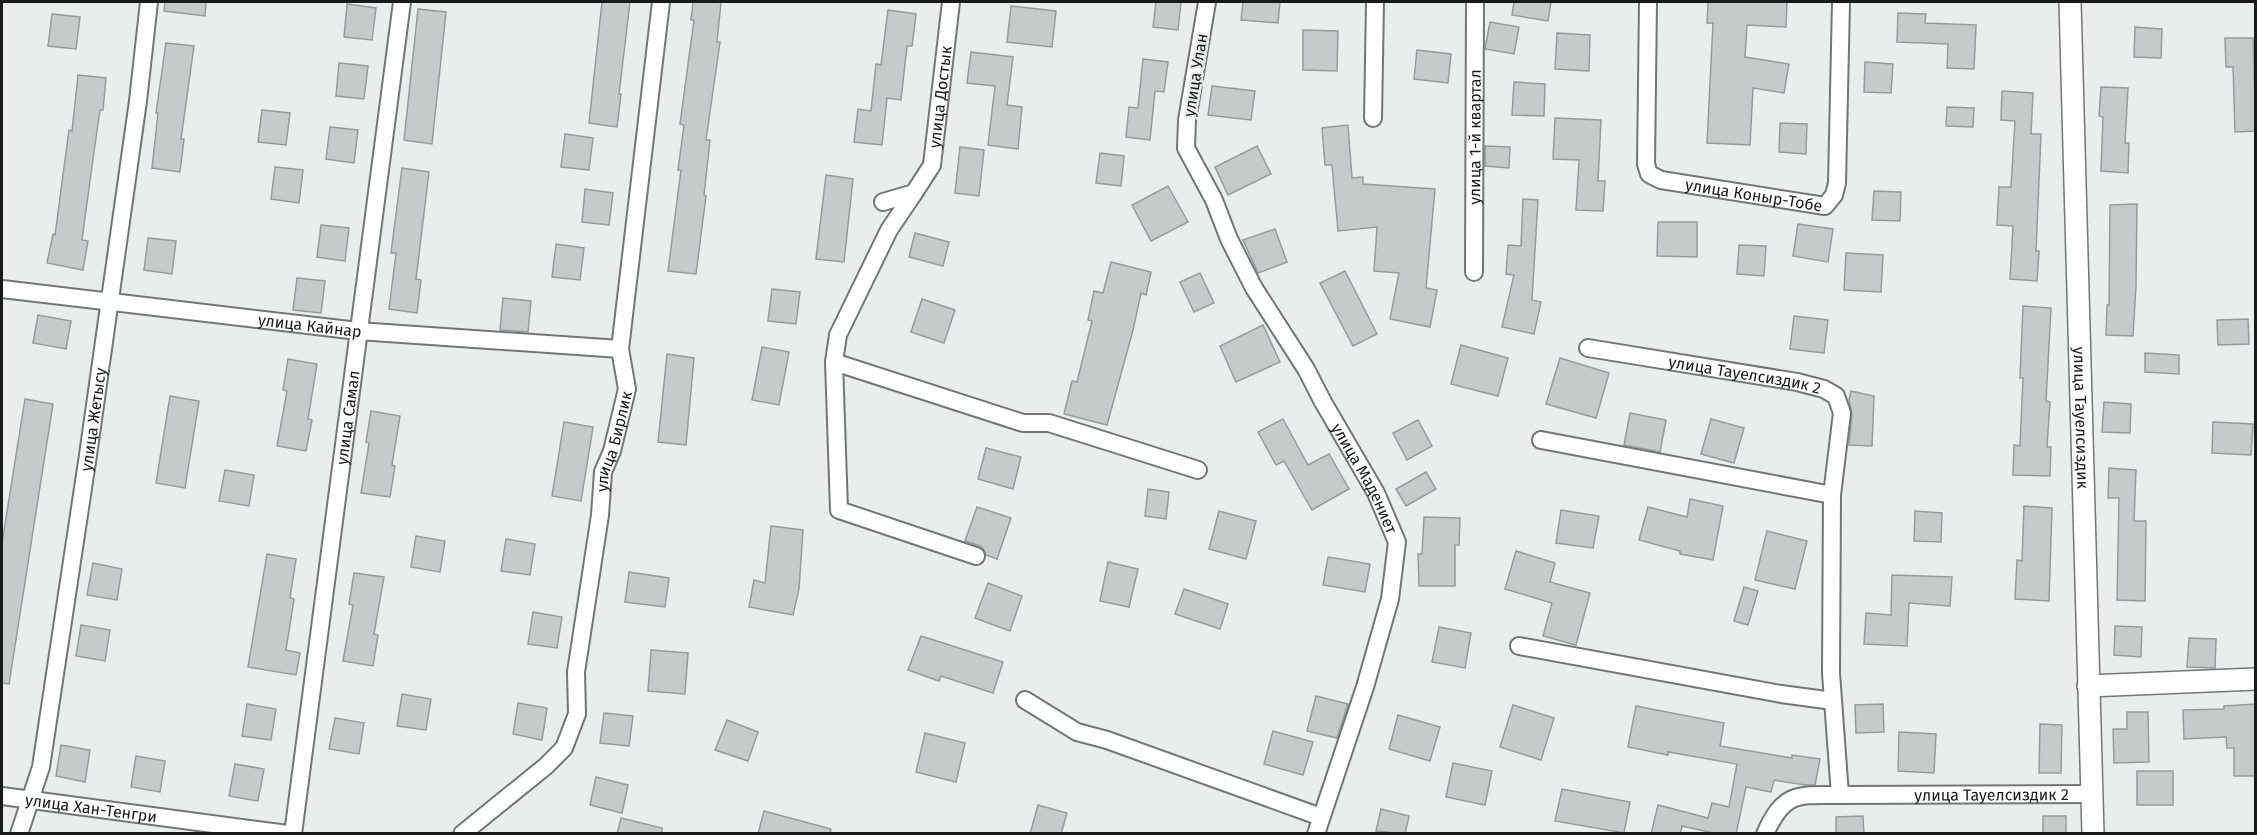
<svg xmlns="http://www.w3.org/2000/svg" width="2257" height="835" viewBox="0 0 2257 835" font-family="'Fira Sans',sans-serif">
<rect width="100%" height="100%" fill="#e9eeed"/>
<g fill="#c5caca" stroke="#979c9b" stroke-width="1.5">
<path d="M165,2H206L205,16L164,11Z"/>
<path d="M602,2H630L619,94H621L617,127L589,123Z"/>
<path d="M693,2H721L717,42H720L706,140H710L704,195L706,196L696,274L668,271L681,170H678L684,125L680,124L694,20H691Z"/>
<path d="M1156,2H1181L1178,30L1153,27Z"/>
<path d="M1243,2H1280L1278,23L1241,20Z"/>
<path d="M1514,2H1551L1548,21L1512,15Z"/>
<path d="M1708,2H1787L1786,27L1747,25L1745,57L1789,64L1784,93L1753,88L1750,145L1707,143L1713,23H1707Z"/>
<path d="M347,4L376,8L372,40L344,37Z"/>
<path d="M1011,6L1056,11L1052,47L1007,42Z"/>
<path d="M418,9L446,12L432,144L404,140Z"/>
<path d="M888,10L916,14L912,46H907L901,100L887,98L882,145L854,142L858,109L871,111L876,64L881,65Z"/>
<path d="M1898,13L1926,14L1925,23L1976,25L1974,69L1947,68L1948,44L1897,42Z"/>
<path d="M52,14L80,17L76,49L48,46Z"/>
<path d="M1490,22L1519,27L1514,54L1485,49Z"/>
<path d="M2135,27L2162,29L2161,58L2134,57Z"/>
<path d="M1303,30L1338,31L1337,71L1303,70Z"/>
<path d="M1557,33L1590,35L1589,71L1555,69Z"/>
<path d="M2225,38H2253L2256,131L2235,132L2233,67H2226Z"/>
<path d="M166,43L194,46L181,139H184L180,172L152,168L158,113H156Z"/>
<path d="M1417,50L1451,54L1448,83L1414,79Z"/>
<path d="M971,52L1013,57L1007,105L1022,107L1018,149L988,145L995,86L967,83Z"/>
<path d="M1143,59L1168,62L1164,92L1155,91L1150,140L1126,137L1129,107L1138,108Z"/>
<path d="M1865,62L1893,64L1891,93L1864,92Z"/>
<path d="M339,63L368,66L364,99L336,96Z"/>
<path d="M78,75L106,78L103,110H100L92,166L82,240L88,241L83,270L47,263L53,234L55,235L69,130L72,131Z"/>
<path d="M1514,82L1545,84L1544,116L1512,115Z"/>
<path d="M1212,86L1255,91L1251,120L1208,115Z"/>
<path d="M2101,87L2128,88L2125,143H2129L2128,173L2101,171L2103,117L2099,116Z"/>
<path d="M2002,91L2033,93L2031,134H2041L2036,251H2039L2037,281L2010,279L2013,226L1997,225L1999,187H2011L2015,121L2001,120Z"/>
<path d="M1947,107L1974,108L1973,127L1946,126Z"/>
<path d="M262,110L290,113L286,145L258,142Z"/>
<path d="M1555,118L1601,120L1598,181H1605L1603,211L1576,210L1579,160L1553,159Z"/>
<path d="M1780,123L1807,124L1806,154L1779,152Z"/>
<path d="M1348,125L1352,178L1363,177V184L1435,189L1426,288L1437,290L1430,327L1390,319L1399,273L1374,271L1377,227L1338,231L1332,165H1325L1322,128Z"/>
<path d="M330,127L358,130L354,163L326,159Z"/>
<path d="M565,134L593,138L589,170L561,167Z"/>
<path d="M1257,146L1271,174L1228,195L1215,167Z"/>
<path d="M1485,146L1510,147L1509,168L1485,166Z"/>
<path d="M960,147L984,150L979,196L955,193Z"/>
<path d="M1100,153L1124,156L1121,186L1096,183Z"/>
<path d="M275,167L303,170L299,203L271,199Z"/>
<path d="M402,168L429,172L416,279L421,280L417,313L389,309L396,253H391Z"/>
<path d="M826,175L853,179L844,262L816,259Z"/>
<path d="M1168,186L1188,222L1151,241L1132,205Z"/>
<path d="M585,189L613,193L609,225L582,222Z"/>
<path d="M1874,191L1901,192L1900,221L1872,220Z"/>
<path d="M1523,199L1538,200L1532,300L1541,302L1534,334L1502,327L1514,275L1506,274L1508,245L1521,246Z"/>
<path d="M2137,204L2136,286L2133,336L2106,335L2107,305H2109L2110,205Z"/>
<path d="M1658,222H1697V257L1657,256Z"/>
<path d="M1798,224L1833,229L1828,262L1793,256Z"/>
<path d="M321,225L349,228L345,261L317,257Z"/>
<path d="M1275,229L1287,262L1258,273L1243,240Z"/>
<path d="M915,233L949,242L943,266L909,257Z"/>
<path d="M148,238L176,241L172,274L144,270Z"/>
<path d="M556,244L584,248L580,280L552,277Z"/>
<path d="M1739,245L1766,246L1764,276L1737,274Z"/>
<path d="M1846,253L1883,255L1881,292L1844,290Z"/>
<path d="M1111,262L1151,272L1146,295L1141,293L1133,330L1107,425L1064,414L1072,381L1077,382L1092,321L1088,320L1094,291L1103,293Z"/>
<path d="M1345,271L1377,334L1353,346L1320,283Z"/>
<path d="M1200,273L1214,303L1194,312L1180,282Z"/>
<path d="M297,278L325,281L321,313L293,310Z"/>
<path d="M772,289L800,292L796,324L768,321Z"/>
<path d="M503,298L531,301L528,332L500,330Z"/>
<path d="M922,299L955,310L944,343L911,332Z"/>
<path d="M2023,306L2051,308L2046,401L2050,402L2047,447H2051L2050,476L2013,475L2014,445L2020,446L2023,378H2020Z"/>
<path d="M38,315L71,321L66,349L33,343Z"/>
<path d="M1794,316L1828,320L1824,353L1790,349Z"/>
<path d="M2248,319L2249,344L2218,345L2217,320Z"/>
<path d="M1263,325L1280,362L1236,382L1220,346Z"/>
<path d="M1461,345L1508,358L1498,396L1451,384Z"/>
<path d="M762,347L789,352L779,405L752,400Z"/>
<path d="M2145,353L2179,355V374L2145,372Z"/>
<path d="M667,354L694,358L686,445L658,442Z"/>
<path d="M1560,358L1609,373L1596,418L1546,404Z"/>
<path d="M288,359L317,364L308,419L312,420L306,451L277,446L287,391L283,390Z"/>
<path d="M1851,391L1874,396L1872,446L1849,445L1852,414L1849,400Z"/>
<path d="M170,396L199,401L185,488L156,483Z"/>
<path d="M25,399L53,404L9,684L2,683V543Z"/>
<path d="M2104,402L2131,404L2130,433L2102,432Z"/>
<path d="M371,411L400,416L392,465L395,466L390,497L361,493L369,443L366,442Z"/>
<path d="M1630,413L1666,420L1660,452L1624,445Z"/>
<path d="M1283,419L1308,465L1329,454L1349,489L1312,510L1284,461L1276,465L1258,432Z"/>
<path d="M1711,419L1744,428L1734,463L1701,454Z"/>
<path d="M1418,420L1432,446L1407,460L1393,433Z"/>
<path d="M564,422L593,427L581,501L552,496Z"/>
<path d="M2213,422L2253,424L2251,455L2212,453Z"/>
<path d="M986,448L1021,457L1013,489L978,479Z"/>
<path d="M2109,468L2136,470L2134,521H2146L2145,601L2117,600L2119,498H2108Z"/>
<path d="M225,470L254,475L249,506L219,501Z"/>
<path d="M1426,472L1436,489L1406,506L1396,489Z"/>
<path d="M1148,489L1169,492L1166,519L1145,516Z"/>
<path d="M1690,499L1723,506L1713,560L1680,554V551L1639,540L1648,507L1687,517Z"/>
<path d="M2024,506L2052,508L2049,601L2015,599L2017,560L2022,561Z"/>
<path d="M977,507L1011,518L997,559L986,555L984,550L980,546L965,541Z"/>
<path d="M1561,510L1599,516L1593,548L1556,543Z"/>
<path d="M1219,511L1256,521L1246,559L1209,549Z"/>
<path d="M1915,511L1942,513L1941,542L1914,541Z"/>
<path d="M1424,517L1460,518L1459,545H1455V586H1419L1418,554H1422Z"/>
<path d="M771,526L803,530L799,589L793,615L749,607L754,580L765,583Z"/>
<path d="M1767,531L1807,541L1795,589L1755,580Z"/>
<path d="M416,536L445,541L440,572L411,567Z"/>
<path d="M506,539L535,544L530,575L501,571Z"/>
<path d="M1516,551L1555,563L1550,582L1590,593L1576,645L1543,636L1552,603L1505,589Z"/>
<path d="M267,554L296,559L290,598L294,599L286,650L300,653L296,675L248,667Z"/>
<path d="M1328,557L1370,564L1365,592L1323,585Z"/>
<path d="M1108,562L1138,569L1129,607L1100,601Z"/>
<path d="M93,563L122,569L117,600L87,595Z"/>
<path d="M629,572L669,578L665,607L625,602Z"/>
<path d="M354,573L384,577L374,634L378,635L373,666L343,661L353,605L349,604Z"/>
<path d="M1892,575L1952,577L1950,606L1909,603L1907,646L1864,644L1866,613L1891,615Z"/>
<path d="M988,583L1022,596L1010,631L975,618Z"/>
<path d="M1744,587L1758,591L1748,625L1734,621Z"/>
<path d="M1184,589L1228,604L1220,629L1175,614Z"/>
<path d="M533,612L562,617L557,648L528,644Z"/>
<path d="M81,625L110,630L105,661L76,656Z"/>
<path d="M2115,626L2142,627L2141,657L2114,655Z"/>
<path d="M1439,627L1471,633L1465,668L1432,662Z"/>
<path d="M921,636L1003,662L993,693L941,676L939,681L908,670Z"/>
<path d="M2189,638L2216,639L2215,668L2187,667Z"/>
<path d="M651,650L688,653L685,694L648,691Z"/>
<path d="M402,694L431,699L426,730L397,726Z"/>
<path d="M1316,696L1348,704L1337,738L1307,731Z"/>
<path d="M518,703L547,708L542,740L513,734Z"/>
<path d="M247,704L276,709L271,740L242,736Z"/>
<path d="M1883,704L1884,732L1856,733L1855,705Z"/>
<path d="M2256,704V776H2234V748H2227L2226,737L2184,739L2183,710L2224,709V706Z"/>
<path d="M1513,705L1554,718L1541,760L1500,747Z"/>
<path d="M1636,706L1724,723L1720,746L1792,758V755L1820,759L1815,785H1805L1774,780L1771,792L1746,787L1736,834H1718L1682,826L1680,834H1651L1658,805L1708,818L1712,803L1729,807L1737,764L1668,752V755L1628,747Z"/>
<path d="M2127,712H2148L2149,762L2114,763L2113,729H2127Z"/>
<path d="M604,713L633,716L629,746L600,743Z"/>
<path d="M1398,715L1440,727L1430,761L1389,749Z"/>
<path d="M335,718L364,723L359,754L329,749Z"/>
<path d="M727,720L758,732L748,761L715,750Z"/>
<path d="M2040,724L2062,725L2061,773H2039Z"/>
<path d="M1273,731L1313,742L1303,775L1264,764Z"/>
<path d="M1899,732L1936,734L1934,773L1898,771Z"/>
<path d="M925,733L965,743L956,782L916,772Z"/>
<path d="M61,745L90,750L85,782L56,776Z"/>
<path d="M136,756L165,761L160,792L131,787Z"/>
<path d="M1453,763L1492,771L1485,805L1446,797Z"/>
<path d="M235,764L264,769L258,801L229,796Z"/>
<rect x="2137" y="771" width="36" height="34"/>
<path d="M596,777L628,785L622,813L590,805Z"/>
<path d="M1562,789L1630,802L1624,833L1555,821Z"/>
<path d="M1038,805L1067,813L1061,834H1030Z"/>
<path d="M1381,809L1409,816L1405,834L1376,831Z"/>
<path d="M764,811L831,829L830,834H758Z"/>
<path d="M1863,816L1864,834H1836V817Z"/>
<rect x="2043" y="816" width="23" height="18"/>
<path d="M621,818L662,828V834H617Z"/>
</g>
<g fill="none" stroke-linecap="round" stroke-linejoin="round">
<g stroke="#727776" stroke-width="20">
<g id="minor">
<path id="s1" d="M1207,2L1187,120L1186,148L1214,200L1229,239L1254,288L1306,369L1323,402L1376,493L1397,542L1390,599L1365,687L1316,834"/>
<path id="s2" d="M1648,2L1646,164L1649,174L1661,180L1825,206L1834,195L1837,183L1841,2"/>
<path d="M1373,118L1375,2"/>
<path d="M914,193L889,230L838,335L834,362L1023,423H1049L1198,470"/>
<path id="s3" d="M883,202L914,193L932,165L951,2"/>
<path id="s4" d="M1474,272L1475,2"/>
<path id="s5" d="M2,289L358,331L620,349"/>
<path id="s6" d="M1588,348L1797,382L1824,389L1836,396L1842,413L1832,495L1831,673L1840,795L2092,794"/>
<path d="M834,362L839,510L976,556"/>
<path d="M1541,440L1832,495"/>
<path d="M1519,646L1781,694L1833,701"/>
<path d="M1025,700L1077,732L1107,740L1321,817"/>
<path id="s7" d="M2,796L288,834"/>
<path id="s8" d="M19,834L41,767L88,455L138,101L149,2"/>
<path id="s9" d="M293,834L402,2"/>
<path id="s10" d="M462,834L546,766L564,748L577,714L576,672L600,515L603,472L612,451L627,389L620,349L661,2"/>
<path d="M1765,834C1784,791 1798,795 1840,795"/>
</g>
</g>
<g stroke="#727776" stroke-width="24">
<g id="tertiary">
<path id="s11" d="M2070,2L2093,834"/>
<path d="M2088,686L2256,679"/>
</g>
</g>
<use href="#minor" stroke="#fff" stroke-width="16"/>
<use href="#tertiary" stroke="#fff" stroke-width="21"/>
</g>
<g text-anchor="middle" stroke-width="5" stroke-linejoin="round" paint-order="stroke">
<g font-size="16" fill="#181a1a" stroke="#e9eeed">
<text transform="translate(1195 75) rotate(-81)" y="6">улица Улан</text>
<text dy="6" stroke="none"><textPath href="#s3" startOffset="134">улица Достык</textPath></text>
<text dy="6" stroke="none"><textPath href="#s4" startOffset="135">улица 1-й квартал</textPath></text>
<text dy="6" stroke="none"><textPath href="#s2" startOffset="280">улица Коныр-Тобе</textPath></text>
<text dy="6" stroke="none"><textPath href="#s5" startOffset="310">улица Кайнар</textPath></text>
<text dy="6" stroke="none"><textPath href="#s6" startOffset="159">улица Тауелсиздик 2</textPath></text>
<text dy="6" stroke="none"><textPath href="#s9" startOffset="420">улица Самал</textPath></text>
<text dy="6" stroke="none"><textPath href="#s11" startOffset="416">улица Тауелсиздик</textPath></text>
<text dy="6" stroke="none"><textPath href="#s8" startOffset="422">улица Жетысу</textPath></text>
<text dy="6" stroke="none"><textPath href="#s10" startOffset="446">улица Бирлик</textPath></text>
<text dy="6" stroke="none"><textPath href="#s1" startOffset="524">улица Мадениет</textPath></text>
<text dy="6" stroke="none"><textPath href="#s6" startOffset="806">улица Тауелсиздик 2</textPath></text>
<text dy="6" stroke="none"><textPath href="#s7" startOffset="90">улица Хан-Тенгри</textPath></text>
</g>
</g>
<rect width="2257" height="835" fill="none" stroke="#181a1a" stroke-width="6"/>
</svg>
